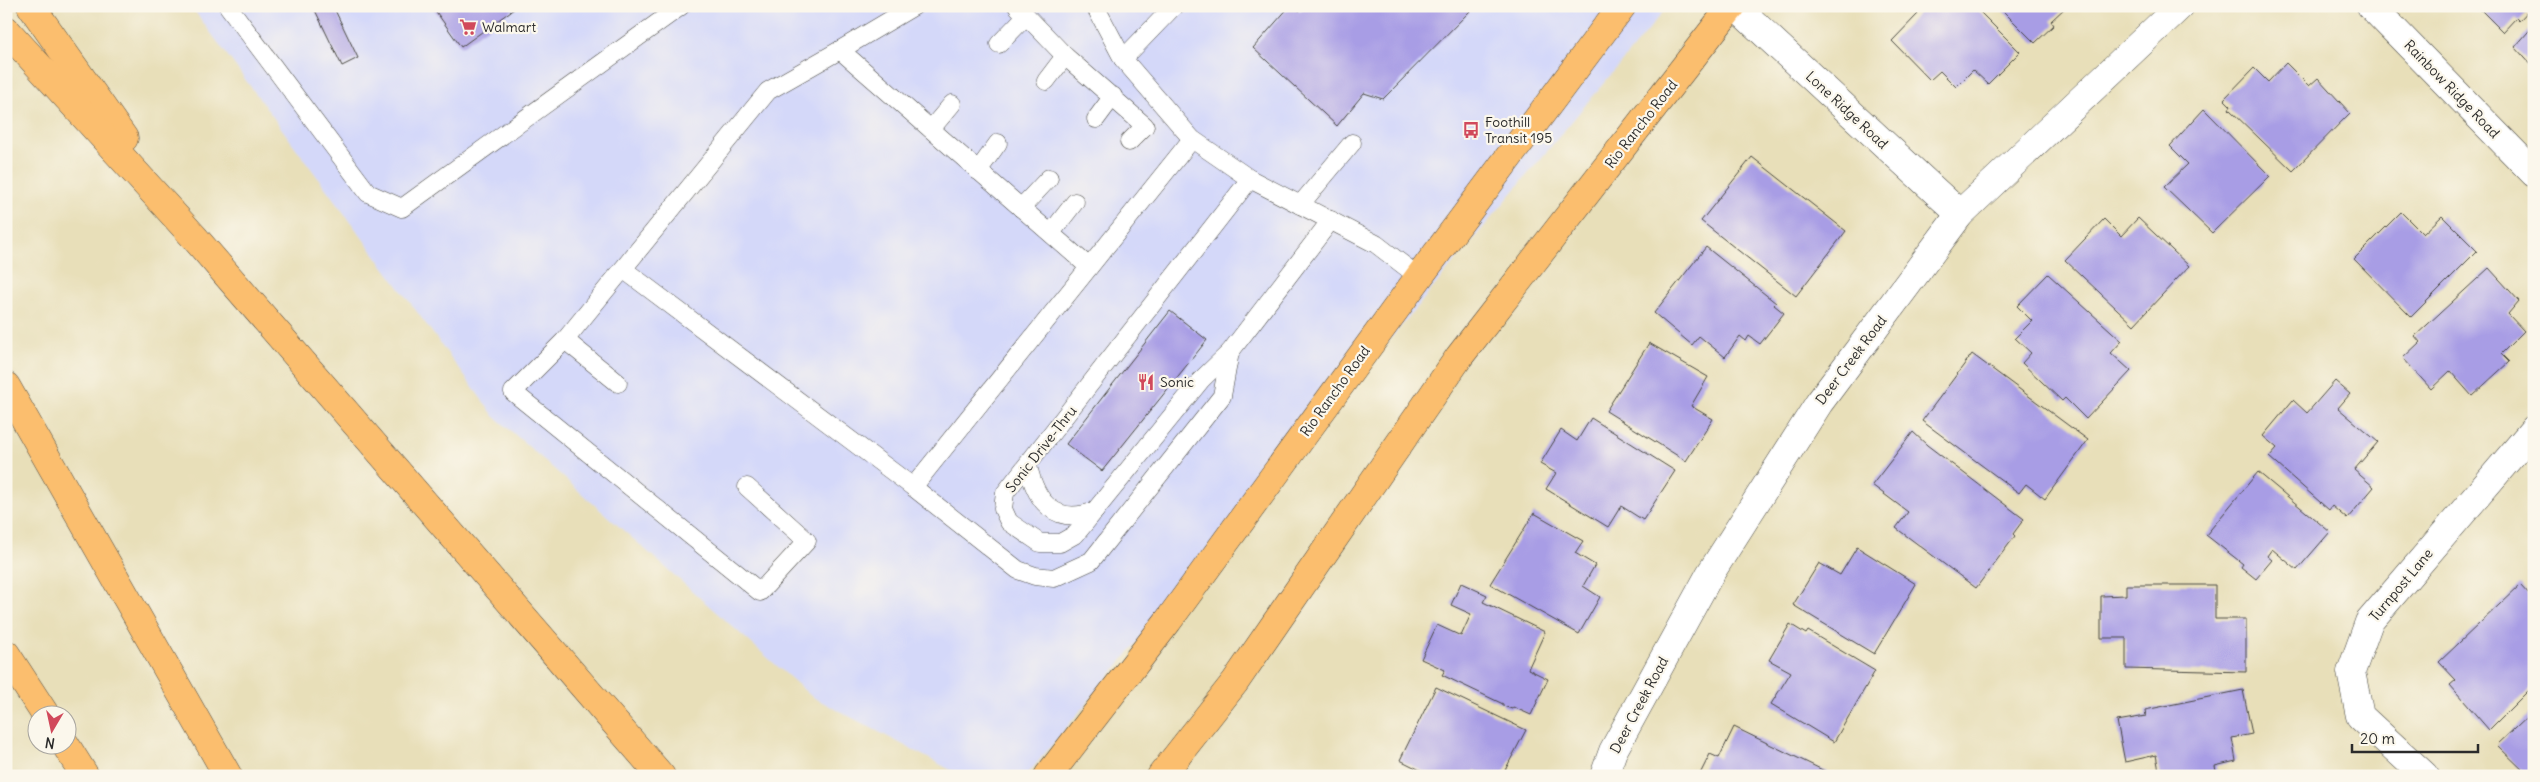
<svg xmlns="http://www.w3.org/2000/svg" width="2540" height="782" viewBox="0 0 2540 782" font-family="Delius,sans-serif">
<rect width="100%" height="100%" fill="#fbf7ec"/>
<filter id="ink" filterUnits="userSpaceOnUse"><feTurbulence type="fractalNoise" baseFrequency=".02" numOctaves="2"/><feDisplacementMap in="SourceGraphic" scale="10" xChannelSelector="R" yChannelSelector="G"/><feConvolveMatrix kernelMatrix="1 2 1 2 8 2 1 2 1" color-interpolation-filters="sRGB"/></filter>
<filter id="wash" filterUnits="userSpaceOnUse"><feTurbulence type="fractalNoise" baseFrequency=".0096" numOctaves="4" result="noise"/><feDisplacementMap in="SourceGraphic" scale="20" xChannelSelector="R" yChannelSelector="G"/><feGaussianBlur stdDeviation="1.12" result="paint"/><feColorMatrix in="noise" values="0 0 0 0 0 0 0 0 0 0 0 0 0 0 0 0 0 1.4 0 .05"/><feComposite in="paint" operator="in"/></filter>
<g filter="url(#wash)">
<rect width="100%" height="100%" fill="#e8dfb9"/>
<path fill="#d4d8f9" d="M191,6H1668L1026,776H962L811,696L494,416Z"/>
<g id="blocks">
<g fill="#a89de5">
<path d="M313,6H333L358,58L342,66Z"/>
<path d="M432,6H518L461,47Z"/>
<path d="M1290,6H1294L1300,11L1305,6H1475L1383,99L1364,93L1337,126L1253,48Z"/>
<path d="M1923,6H1974L2020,52L1988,84L1973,70L1956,87L1940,71L1930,80L1892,41L1918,14L1917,13Z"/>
<path d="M1998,6H2067L2051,21L2054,25L2035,43Z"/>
<path d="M2477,6H2533L2519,21L2516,18L2503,32Z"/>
<path d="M2534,25V68L2515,47Z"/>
<path d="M2286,63L2309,86L2318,78L2350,113L2293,171L2229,109L2231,106L2224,99L2254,68L2268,82Z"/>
<path d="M2204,109L2270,176L2212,233L2164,187L2188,164L2170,146Z"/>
<path d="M1752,157L1846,231L1796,296L1701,221Z"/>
<path d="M2401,212L2423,234L2442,216L2477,251L2411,317L2354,259Z"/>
<path d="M2138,218L2189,266L2134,325L2065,260L2104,219L2121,236Z"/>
<path d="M1706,247L1776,303L1774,305L1784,313L1760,344L1749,336L1746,341L1740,336L1725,357L1699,336L1692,345L1654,313Z"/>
<path d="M2489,268L2519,301L2508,314L2524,331L2501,354L2509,362L2472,396L2450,371L2431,389L2403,358L2420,342L2415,336Z"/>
<path d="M2048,274L2122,341L2111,353L2131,371L2086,419L2065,398L2062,401L2022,363L2031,353L2015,338L2032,321L2017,306Z"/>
<path d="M1170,311L1207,340L1102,471L1066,444Z"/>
<path d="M1649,343L1708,377L1691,406L1713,419L1686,461L1606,411Z"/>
<path d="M1972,354L2088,440L2045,499L2026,484L2019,493L1922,421Z"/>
<path d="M2335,381L2350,394L2338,408L2378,442L2354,470L2374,487L2347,519L2332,506L2329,510L2269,457L2277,448L2263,436L2293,400L2307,413Z"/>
<path d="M1591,418L1675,471L1643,520L1621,506L1608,527L1546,489L1556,473L1540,464L1561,430L1577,441Z"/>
<path d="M1913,432L1927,445L2024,519L2013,534L2015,536L1976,588L1896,528L1908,512L1872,485Z"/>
<path d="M2258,472L2330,532L2297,570L2272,549L2267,556L2272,560L2256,579L2241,567L2243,564L2206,535Z"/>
<path d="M1534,513L1583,541L1575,553L1595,565L1583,586L1600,597L1579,634L1490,584Z"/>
<path d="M1857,547L1916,584L1874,654L1793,605L1819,563L1840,575Z"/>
<path d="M1461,583L1487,595L1483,602L1545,632L1528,669L1548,679L1531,715L1513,707L1512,709L1503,706V704L1442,675L1445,670L1421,659L1437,625L1461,636L1471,614L1451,605Z"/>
<path d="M2126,585H2215V619H2246V672L2126,669V638H2101V596L2126,595Z"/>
<path d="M2520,585L2531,597L2534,595V685L2489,730L2450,685L2456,680L2439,662Z"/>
<path d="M1790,624L1806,634L1808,631L1875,671L1834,742L1771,704L1791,672L1769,660Z"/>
<path d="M1436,687L1526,730L1502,776H1486L1475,770L1472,776H1432L1400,760Z"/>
<path d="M2243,690L2252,734L2232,738L2236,761L2215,766L2217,776H2160L2156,755L2125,762L2117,721L2146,716L2145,710Z"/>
<path d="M2534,710V776H2529L2497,745Z"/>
<path d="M1734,727L1835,776H1699L1710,754L1719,758Z"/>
</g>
</g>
</g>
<g filter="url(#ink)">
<use href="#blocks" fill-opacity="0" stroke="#474640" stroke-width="1"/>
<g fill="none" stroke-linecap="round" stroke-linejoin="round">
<g stroke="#474640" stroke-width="19">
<g id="lane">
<path d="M228,6L368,193L402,208L681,6"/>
<path d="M1017,6L1065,56L1145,126L1129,142"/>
<path d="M1095,6L1123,59L1192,139L1250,179L1376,244L1419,277"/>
<path d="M999,44L1026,16"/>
<path d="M840,50L914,6"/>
<path d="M1123,59L1174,6"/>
<path d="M1046,81L1065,56"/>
<path d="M1096,119L1113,96"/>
<path d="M931,129L952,104"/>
<path d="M978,171L998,143"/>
<path d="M1300,205L1352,143"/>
<path d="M1021,208L1049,178"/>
<path d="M1051,233L1075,202"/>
<path d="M623,269L913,487L1018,570L1035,576L1054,578L1091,561L1222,396L1230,352L1331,220"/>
<path d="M565,340L618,383"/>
<path d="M1230,352L1201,380L1076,534L1060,543H1040L1009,522L1003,509L1005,493L1250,179"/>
<path d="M1028,466C1036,502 1055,526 1095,511"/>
<path d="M747,487L807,541L760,592L513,392L565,340L768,91L840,50L1089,267"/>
<path d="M913,487L1192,139"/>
</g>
</g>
<g stroke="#474640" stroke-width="29">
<g id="street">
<path d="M1735,6L1960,214"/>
<path d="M2371,6L2534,173"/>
<path d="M1604,776L1613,751L1710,574L1819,403L1960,214L2180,6"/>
<path d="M2425,776L2360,716L2351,672L2369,622L2534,429"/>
</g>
</g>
<g stroke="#474640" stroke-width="29">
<g id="primary">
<path d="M1048,776L1168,621L1419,277L1622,6"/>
<path d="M1161,776L1235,682L1459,357L1732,6"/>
</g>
</g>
<g stroke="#474640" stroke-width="29">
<g id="highway">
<path d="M31,6L124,138"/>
<path d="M6,30L194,237L661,776"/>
<path d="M6,386L228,776"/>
<path d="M6,654L45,714"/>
<path d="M65,744L85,776"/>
</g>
</g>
<use href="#lane" stroke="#fff" stroke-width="18"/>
<use href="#street" stroke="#fff" stroke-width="28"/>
<use href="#primary" stroke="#fbbe6e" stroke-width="28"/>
<use href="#highway" stroke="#fbbe6e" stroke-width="28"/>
</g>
</g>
<defs>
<g id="supermarket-bare" transform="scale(1.35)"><path d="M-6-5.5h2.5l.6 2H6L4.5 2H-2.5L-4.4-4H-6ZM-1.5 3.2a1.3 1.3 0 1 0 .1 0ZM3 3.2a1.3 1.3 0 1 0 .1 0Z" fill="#d1495b" stroke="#fbf7ec" stroke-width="2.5" paint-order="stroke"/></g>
<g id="bus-bare" transform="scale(1.35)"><path d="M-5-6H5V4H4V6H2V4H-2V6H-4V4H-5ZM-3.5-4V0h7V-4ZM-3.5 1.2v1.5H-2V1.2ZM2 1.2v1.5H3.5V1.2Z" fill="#d1495b" stroke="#fbf7ec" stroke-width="2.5" paint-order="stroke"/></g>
<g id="restaurant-bare" transform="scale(1.35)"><path d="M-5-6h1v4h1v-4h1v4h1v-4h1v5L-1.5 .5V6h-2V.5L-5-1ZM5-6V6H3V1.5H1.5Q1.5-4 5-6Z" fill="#d1495b" stroke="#fbf7ec" stroke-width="2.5" paint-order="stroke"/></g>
</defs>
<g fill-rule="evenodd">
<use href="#supermarket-bare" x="468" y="27"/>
<use href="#bus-bare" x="1471" y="130"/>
<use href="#restaurant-bare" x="1146" y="382"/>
</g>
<g text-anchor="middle" stroke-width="4.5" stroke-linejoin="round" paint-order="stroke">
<g font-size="14" fill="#2b2b2b" stroke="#fbf7ec" text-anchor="start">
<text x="482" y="32">Walmart</text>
<text x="1485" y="127">Foothill<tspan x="1485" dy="16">Transit 195</tspan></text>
<text x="1160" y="387">Sonic</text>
</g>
<g font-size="14" fill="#2b2b2b" stroke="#fbf7ec">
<text transform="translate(2452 89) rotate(46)" y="5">Rainbow Ridge Road</text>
<text transform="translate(1847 110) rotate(43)" y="5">Lone Ridge Road</text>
<text transform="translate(1641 124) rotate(-52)" y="5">Rio Rancho Road</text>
<text transform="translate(1851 360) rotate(-53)" y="5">Deer Creek Road</text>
<text transform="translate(1335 391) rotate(-54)" y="5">Rio Rancho Road</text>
<text transform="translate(1041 449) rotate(-52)" y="5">Sonic Drive-Thru</text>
<text transform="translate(2401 585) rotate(-50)" y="5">Turnpost Lane</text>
<text transform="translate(1639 705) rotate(-62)" y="5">Deer Creek Road</text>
</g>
</g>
<rect width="2540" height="782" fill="none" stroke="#fbf7ec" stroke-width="25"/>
<g transform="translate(52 730) rotate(189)"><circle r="24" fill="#fbf7ec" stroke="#a8a59f"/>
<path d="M0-4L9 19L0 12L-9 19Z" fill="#d1495b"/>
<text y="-8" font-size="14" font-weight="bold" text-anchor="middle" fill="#2b2b2b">N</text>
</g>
<path d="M2352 744v8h126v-8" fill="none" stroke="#2b2b2b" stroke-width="2.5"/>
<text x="2360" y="744" font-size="15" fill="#2b2b2b" stroke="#fbf7ec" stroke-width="4" paint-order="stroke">20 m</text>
</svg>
